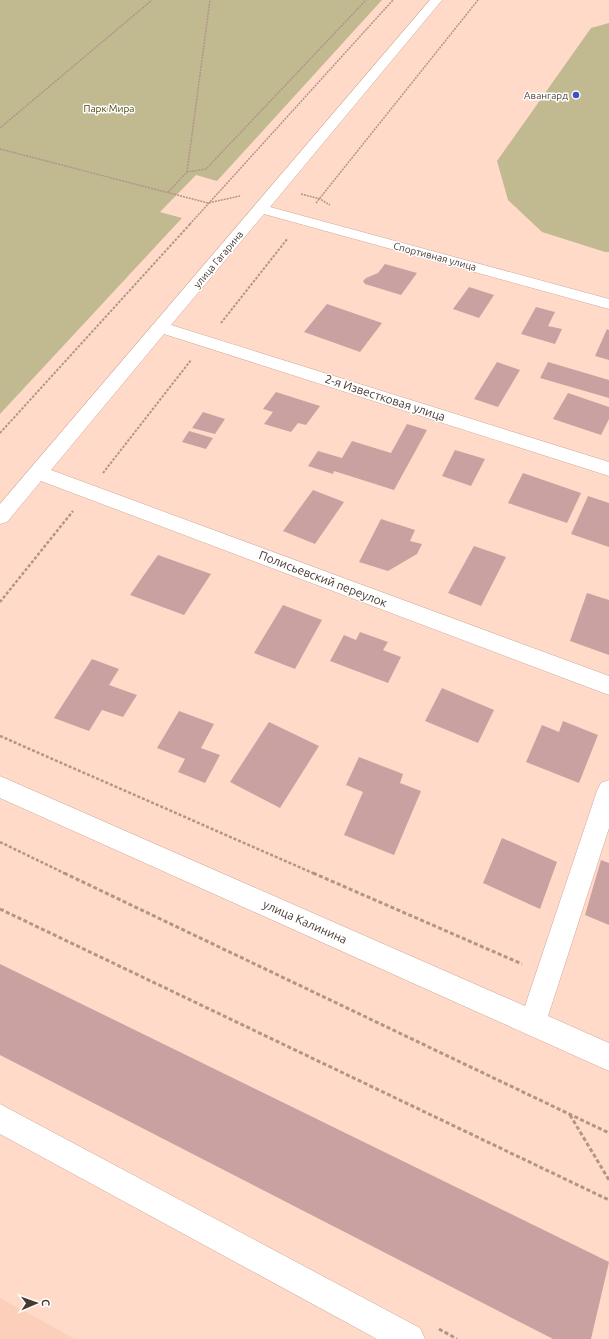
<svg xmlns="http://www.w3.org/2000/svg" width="609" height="1339" viewBox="0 0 609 1339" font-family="Ubuntu,sans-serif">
<rect width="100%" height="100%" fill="#ffdac9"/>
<path fill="#fccfbb" d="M0,1298L75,1339H0Z"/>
<g fill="#c1ba91">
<path d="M0,0H382L217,181L196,175L160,212L182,218L0,414Z"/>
<path d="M609,23V252H605L542,232L508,200L497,161L591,28Z"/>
</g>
<g fill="#c9a1a1">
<path d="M385,264L417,273L401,295L365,284L363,281L366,278L378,273Z"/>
<path d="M469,287L494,295L479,318L453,309Z"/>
<path d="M327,304L382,323L360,352L304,332Z"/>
<path d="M536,307L555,312L548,326L562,329L555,344L521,334Z"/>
<path d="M607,329L609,330V360L595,356Z"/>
<path d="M497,362L520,370L498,407L474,399Z"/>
<path d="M548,362L609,380V398L540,378Z"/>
<path d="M276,392L320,406L306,425L298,423L291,432L264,424L273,412L263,409Z"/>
<path d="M568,393L609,407V419L601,435L553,419Z"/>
<path d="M203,412L225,419L215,434L192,428Z"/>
<path d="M407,424L427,430L394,490L334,471L333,474L308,466L318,451L342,458L352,441L391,453Z"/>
<path d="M189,431L213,438L206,449L182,442Z"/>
<path d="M455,450L485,459L471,486L442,476Z"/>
<path d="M523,473L581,493L567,523L508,503Z"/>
<path d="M313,490L344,502L315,544L283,531Z"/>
<path d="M588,496L609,503V547L571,534Z"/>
<path d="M381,519L415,530L410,541L422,544L417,554L388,571L359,562Z"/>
<path d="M474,546L506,557L481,606L448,593Z"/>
<path d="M158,555L211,574L184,615L130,595Z"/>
<path d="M587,593L609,600V655L570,641Z"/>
<path d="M283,605L322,620L295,669L254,653Z"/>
<path d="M360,632L388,642L383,650L401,657L388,683L330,661L344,635L356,640Z"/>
<path d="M92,659L119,669L109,685L137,695L123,717L102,710L89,731L54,718Z"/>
<path d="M442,688L494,710L478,743L425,721Z"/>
<path d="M179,711L214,724L201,748L220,755L205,783L178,772L185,759L157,748Z"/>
<path d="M563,721L598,735L579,783L526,762L542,725L559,732Z"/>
<path d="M269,722L319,746L280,808L230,782Z"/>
<path d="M359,757L403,774L400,783L421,791L394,855L344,835L363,792L346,785Z"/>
<path d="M502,838L557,862L540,909L483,883Z"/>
<path d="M601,860L609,863V925L585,915Z"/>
<path d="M0,964L609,1262L591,1339H553L0,1055Z"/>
</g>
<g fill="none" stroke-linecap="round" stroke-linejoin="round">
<g stroke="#cda999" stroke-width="1">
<g id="minor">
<path d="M430,0H442L270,207L609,299V309L264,214L171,325L609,462V476L164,334L51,470L609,676V695L41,481L7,522L0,524V504Z"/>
<path d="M0,776L525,1006L597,791L601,783L609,780V828L548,1016L609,1043V1071L0,798Z"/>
<path d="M0,1104L420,1328L425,1339H377L0,1134Z"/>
</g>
</g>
<g stroke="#b09588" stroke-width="1.5" stroke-dasharray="2 1" stroke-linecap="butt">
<path d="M0,128L152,0"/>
<path d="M0,149L208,203L240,196"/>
<path d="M187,172L210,0"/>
<path d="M168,192L187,172L206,169L366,0"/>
<path d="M301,194L320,199L330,205"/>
<path d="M316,203L478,0"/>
<path d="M190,224L393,0"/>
</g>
<g stroke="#b09588" stroke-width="2" stroke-dasharray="2.5 1.5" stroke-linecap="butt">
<path d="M221,323L288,238"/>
<path d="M0,433L191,223"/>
<path d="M103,473L191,360"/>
</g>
<g stroke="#b09588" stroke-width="2.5" stroke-dasharray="3 2" stroke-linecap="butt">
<path d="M0,602L73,511"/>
<path d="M0,736L315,874"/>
<path d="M0,842L66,874"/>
</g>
<g stroke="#b09588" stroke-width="3" stroke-dasharray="4 2.5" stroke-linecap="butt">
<path d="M64,873L609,1133"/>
<path d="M313,873L522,964"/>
<path d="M0,909L609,1200"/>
<path d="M570,1115L609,1180"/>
<path d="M439,1329L457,1339"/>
</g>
<use href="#minor" fill="#fff" fill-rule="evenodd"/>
</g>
<circle fill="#3f50c3" stroke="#fff" stroke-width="1.5" cx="576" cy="95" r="4"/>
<g text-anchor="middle" stroke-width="3" stroke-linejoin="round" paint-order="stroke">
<g font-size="10" fill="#483933" stroke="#fff" text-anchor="end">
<text x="568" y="99">Авангард</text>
</g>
<g font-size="10" fill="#473e04" stroke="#fff">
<text x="109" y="112">Парк Мира</text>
</g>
<g font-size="10" fill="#483933" stroke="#fff">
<text transform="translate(435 256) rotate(15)" y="4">Спортивная улица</text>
<text transform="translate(218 259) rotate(-50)" y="4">улица Гагарина</text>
</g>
<g font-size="12" fill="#483933" stroke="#fff">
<text transform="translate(385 398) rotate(18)" y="4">2-я Известковая улица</text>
<text transform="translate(323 579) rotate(21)" y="4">Полисьевский переулок</text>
<text transform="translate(305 922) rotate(24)" y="4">улица Калинина</text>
</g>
</g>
<g transform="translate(36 1303) rotate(88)" stroke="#ffffff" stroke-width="3" paint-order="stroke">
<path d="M0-3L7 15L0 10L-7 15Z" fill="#483933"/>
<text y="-6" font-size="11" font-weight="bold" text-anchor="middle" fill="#483933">С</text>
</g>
</svg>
